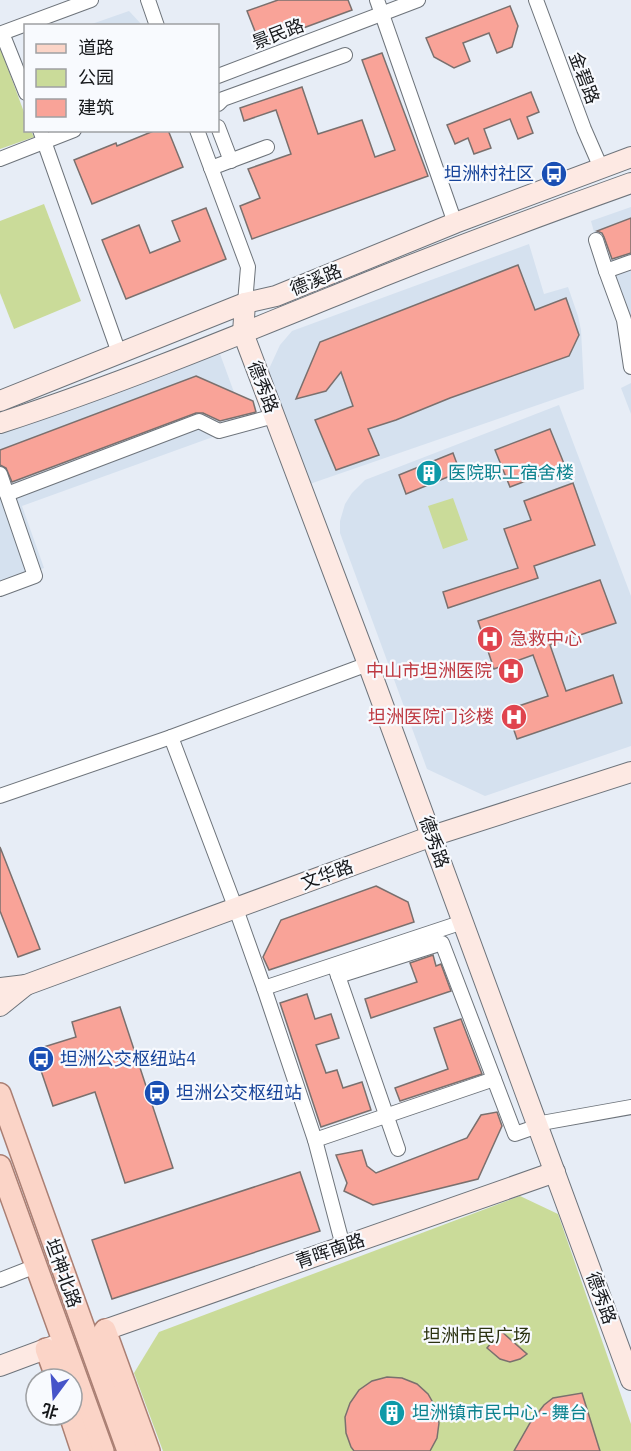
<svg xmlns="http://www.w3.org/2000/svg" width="631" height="1451" viewBox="0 0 631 1451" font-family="Ubuntu,'Noto Sans SC',sans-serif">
<rect width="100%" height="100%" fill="#e7edf6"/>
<g fill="#d5e1ef">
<path d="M129,11L142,25H89Z"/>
<path d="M631,207V367L591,221Z"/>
<path d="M529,244L544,294L568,287L578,316L581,330L584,389L301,487L262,384L280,345L292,331Z"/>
<path d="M220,354L246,425L22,506L44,568L0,584V434Z"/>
<path d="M631,383V414L621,388Z"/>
<path d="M559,405L631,596V746L485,796L427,769L340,533V521L345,504L352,493L365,480Z"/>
</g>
<g fill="#cadb99">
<path d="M0,47L25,115L26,130L31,131L34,137L0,149Z"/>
<path d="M44,204L81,301L14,329L0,293V221Z"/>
<path d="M453,498L468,540L443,549L428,506Z"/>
<path d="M520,1196L558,1214L631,1424V1451H163L134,1373L159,1332Z"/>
</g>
<g fill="#f9a398" stroke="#7a706e" stroke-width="1.5">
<path d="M278,0H348L352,10L260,44L247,11Z"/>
<path d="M510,6L518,26L512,47L497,53L489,33L463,43L470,61L454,68L434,57L426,38Z"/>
<path d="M382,53L428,176L252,239L240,206L260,198L248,169L291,154L276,110L244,121L240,108L302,87L318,134L362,120L375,157L395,150L362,60Z"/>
<path d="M531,92L539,112L527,117L533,133L518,139L510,119L484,129L491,148L474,154L468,138L455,144L447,125Z"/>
<path d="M156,130H168L183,167L92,204L74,160L116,143L117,146Z"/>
<path d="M206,208L226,259L126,299L102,240L139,225L150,253L180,241L172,221Z"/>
<path d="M631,218V253L612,259L604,237L602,233L597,231Z"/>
<path d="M518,265L535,310L566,298L579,335L569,356L450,398L396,420L368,429L379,455L336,470L315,420L353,406L341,372L326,391L296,399L320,342Z"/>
<path d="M196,376L253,401L256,412L220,421L203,413H196L12,482L6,468L0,465V450Z"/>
<path d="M550,429L565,466L510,487L495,450Z"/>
<path d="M453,453L460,472L406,494L399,475Z"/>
<path d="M573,483L595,545L534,566L538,578L448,608L443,592L518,568L504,529L531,520L524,501Z"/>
<path d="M600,580L616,623L550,645L566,691L613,675L622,703L517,739L507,710L548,696L533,655L494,669L478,621Z"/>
<path d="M0,847L40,949L18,957L0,911Z"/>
<path d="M376,886L408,902L414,922L269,970L263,957L281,920Z"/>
<path d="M433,955L436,966L441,964L451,991L371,1018L365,999L417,982L410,963Z"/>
<path d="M307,994L315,1019L331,1014L339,1038L316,1045L326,1073L337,1070L343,1088L362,1082L371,1110L321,1127L280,1003Z"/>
<path d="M120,1007L173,1168L125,1183L95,1092L53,1106L34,1050L76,1037L72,1022Z"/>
<path d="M461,1019L482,1074L400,1101L395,1088L448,1069L434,1028Z"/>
<path d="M497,1112L502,1126L478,1179L373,1205L344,1191L347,1183L336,1155L362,1150L367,1166L376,1173L467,1138L481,1115Z"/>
<path d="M300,1172L320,1231L112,1299L92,1240Z"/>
<path d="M501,1331L527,1354L520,1359L510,1362L500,1359L487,1348Z"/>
<path d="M387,1377L402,1378L417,1384L428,1394L436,1408L439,1423L437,1438L430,1451H354L351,1447L346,1433L345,1417L350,1403L359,1390L372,1381Z"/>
<path d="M582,1393L600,1451H514L530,1423L544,1405L553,1398Z"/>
</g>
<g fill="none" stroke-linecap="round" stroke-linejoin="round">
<g stroke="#6e747b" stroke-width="16">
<g id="street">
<path d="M148,0L157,26"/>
<path d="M377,0L455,223"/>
<path d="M536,0L584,129L601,168"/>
<path d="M218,76L418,0"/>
<path d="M26,93L2,33L91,0"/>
<path d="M218,104L223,99L345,55"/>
<path d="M218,127L231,161"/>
<path d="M40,130L119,353"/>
<path d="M197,130L248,267L245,303"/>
<path d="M0,159L74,130"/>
<path d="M211,168L267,147"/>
<path d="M596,240L606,271L631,262"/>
<path d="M606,271L624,320L631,367"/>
<path d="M0,474L35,576L0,589"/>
<path d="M7,494L199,421L219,431L274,416"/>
<path d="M171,737L236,909L264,988L315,1140L343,1246"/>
<path d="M0,796L171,737L368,664"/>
<path d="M336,970L398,1149"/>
<path d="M338,976L442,943L515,1134L538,1126"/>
<path d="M264,988L463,922"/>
<path d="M536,1124L631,1107"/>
<path d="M315,1140L494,1079"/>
<path d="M0,1280L36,1266"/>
</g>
</g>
<g stroke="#6e747b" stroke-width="22">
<g id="secondary">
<path d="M245,303L243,333L368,664L631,1380"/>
<path d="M0,401L245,303L276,296L455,223L631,157"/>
<path d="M0,423C129,381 255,328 381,277C464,244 547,213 631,183"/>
<path d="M0,988L26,985L432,836L631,772"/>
<path d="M0,1006L26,985"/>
<path d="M105,1330L555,1172"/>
<path d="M0,1366L59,1344"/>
</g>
</g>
<g stroke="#aa7f73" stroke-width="24">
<g id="primary">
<path d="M0,1094L128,1451"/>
<path d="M0,1166L103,1451"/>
<path d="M105,1330L149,1451"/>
<path d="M46,1349L57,1379"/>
<path d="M70,1415L82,1451"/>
</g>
</g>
<use href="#street" stroke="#fff" stroke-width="14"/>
<use href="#secondary" stroke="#fde9e3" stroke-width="20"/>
<use href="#primary" stroke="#fbd4c7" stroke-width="21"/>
</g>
<defs>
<g id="bus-disc" transform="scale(1.35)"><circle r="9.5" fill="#1a4fb4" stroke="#f8fafe"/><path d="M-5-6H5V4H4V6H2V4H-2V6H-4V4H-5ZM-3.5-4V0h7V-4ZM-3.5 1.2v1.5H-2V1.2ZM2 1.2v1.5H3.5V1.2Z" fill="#fff"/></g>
<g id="building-disc" transform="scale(1.35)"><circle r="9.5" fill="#0f9aa8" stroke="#f8fafe"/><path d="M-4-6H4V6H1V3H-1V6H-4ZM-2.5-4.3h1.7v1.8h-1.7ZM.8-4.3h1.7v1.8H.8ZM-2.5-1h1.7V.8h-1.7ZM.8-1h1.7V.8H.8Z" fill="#fff"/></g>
<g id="hospital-disc" transform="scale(1.35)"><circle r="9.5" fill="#e0444e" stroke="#f8fafe"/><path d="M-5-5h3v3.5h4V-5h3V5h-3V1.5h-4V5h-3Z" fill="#fff"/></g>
</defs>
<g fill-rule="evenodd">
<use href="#bus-disc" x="554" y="174"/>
<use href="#building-disc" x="429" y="473"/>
<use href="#hospital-disc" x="490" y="639"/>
<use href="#hospital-disc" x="511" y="671"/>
<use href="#hospital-disc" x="514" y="717"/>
<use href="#bus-disc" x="41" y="1059"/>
<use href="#bus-disc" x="157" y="1093"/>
<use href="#building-disc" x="392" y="1413"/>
</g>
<g text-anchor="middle" stroke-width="4.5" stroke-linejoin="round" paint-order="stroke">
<g font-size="18" fill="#16181b" stroke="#f8fafe">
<text transform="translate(278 34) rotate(-21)" y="6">景民路</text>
<text transform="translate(584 78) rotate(69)" y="6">金碧路</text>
<text transform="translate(316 280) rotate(-22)" y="6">德溪路</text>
<text transform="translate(263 387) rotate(69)" y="6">德秀路</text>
<text transform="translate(434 842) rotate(70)" y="6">德秀路</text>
<text transform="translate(327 875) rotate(-20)" y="6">文华路</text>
<text transform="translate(330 1251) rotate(-19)" y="6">青晖南路</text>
<text transform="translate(63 1273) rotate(70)" y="6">坦神北路</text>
<text transform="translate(601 1298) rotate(70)" y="6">德秀路</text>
</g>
<g font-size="18" fill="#164399" stroke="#f8fafe" text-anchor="start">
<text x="534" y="180" text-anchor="end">坦洲村社区</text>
<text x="60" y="1065">坦洲公交枢纽站4</text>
<text x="176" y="1099">坦洲公交枢纽站</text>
</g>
<g font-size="18" fill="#0d838f" stroke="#f8fafe" text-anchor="start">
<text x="448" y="479">医院职工宿舍楼</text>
<text x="412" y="1419">坦洲镇市民中心 - 舞台</text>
</g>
<g font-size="18" fill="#be3a42" stroke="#f8fafe" text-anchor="end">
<text x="510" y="645" text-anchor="start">急救中心</text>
<text x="492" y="677">中山市坦洲医院</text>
<text x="494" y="723">坦洲医院门诊楼</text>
</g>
<g font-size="18" fill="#2b3211" stroke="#f8fafe">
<text x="477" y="1342">坦洲市民广场</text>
</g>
</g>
<rect x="24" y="24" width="195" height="108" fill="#f8fafe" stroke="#9ea0a3" stroke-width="1.5"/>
<rect x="36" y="44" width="30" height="9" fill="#fbd4c7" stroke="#9ea0a3" stroke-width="1.5"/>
<text x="78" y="54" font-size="18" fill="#16181b">道路</text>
<rect x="36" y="69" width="30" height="18" fill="#cadb99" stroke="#9ea0a3" stroke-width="1.5"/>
<text x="78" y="84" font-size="18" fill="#16181b">公园</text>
<rect x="36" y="99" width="30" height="18" fill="#f9a398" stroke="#9ea0a3" stroke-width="1.5"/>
<text x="78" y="114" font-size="18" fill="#16181b">建筑</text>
<g transform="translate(54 1397) rotate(196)"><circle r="28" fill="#f8fafe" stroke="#9ea0a3" stroke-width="1.5"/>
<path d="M0-4.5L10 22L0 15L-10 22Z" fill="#4654c9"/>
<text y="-9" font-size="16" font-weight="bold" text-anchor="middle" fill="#16181b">北</text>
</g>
</svg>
